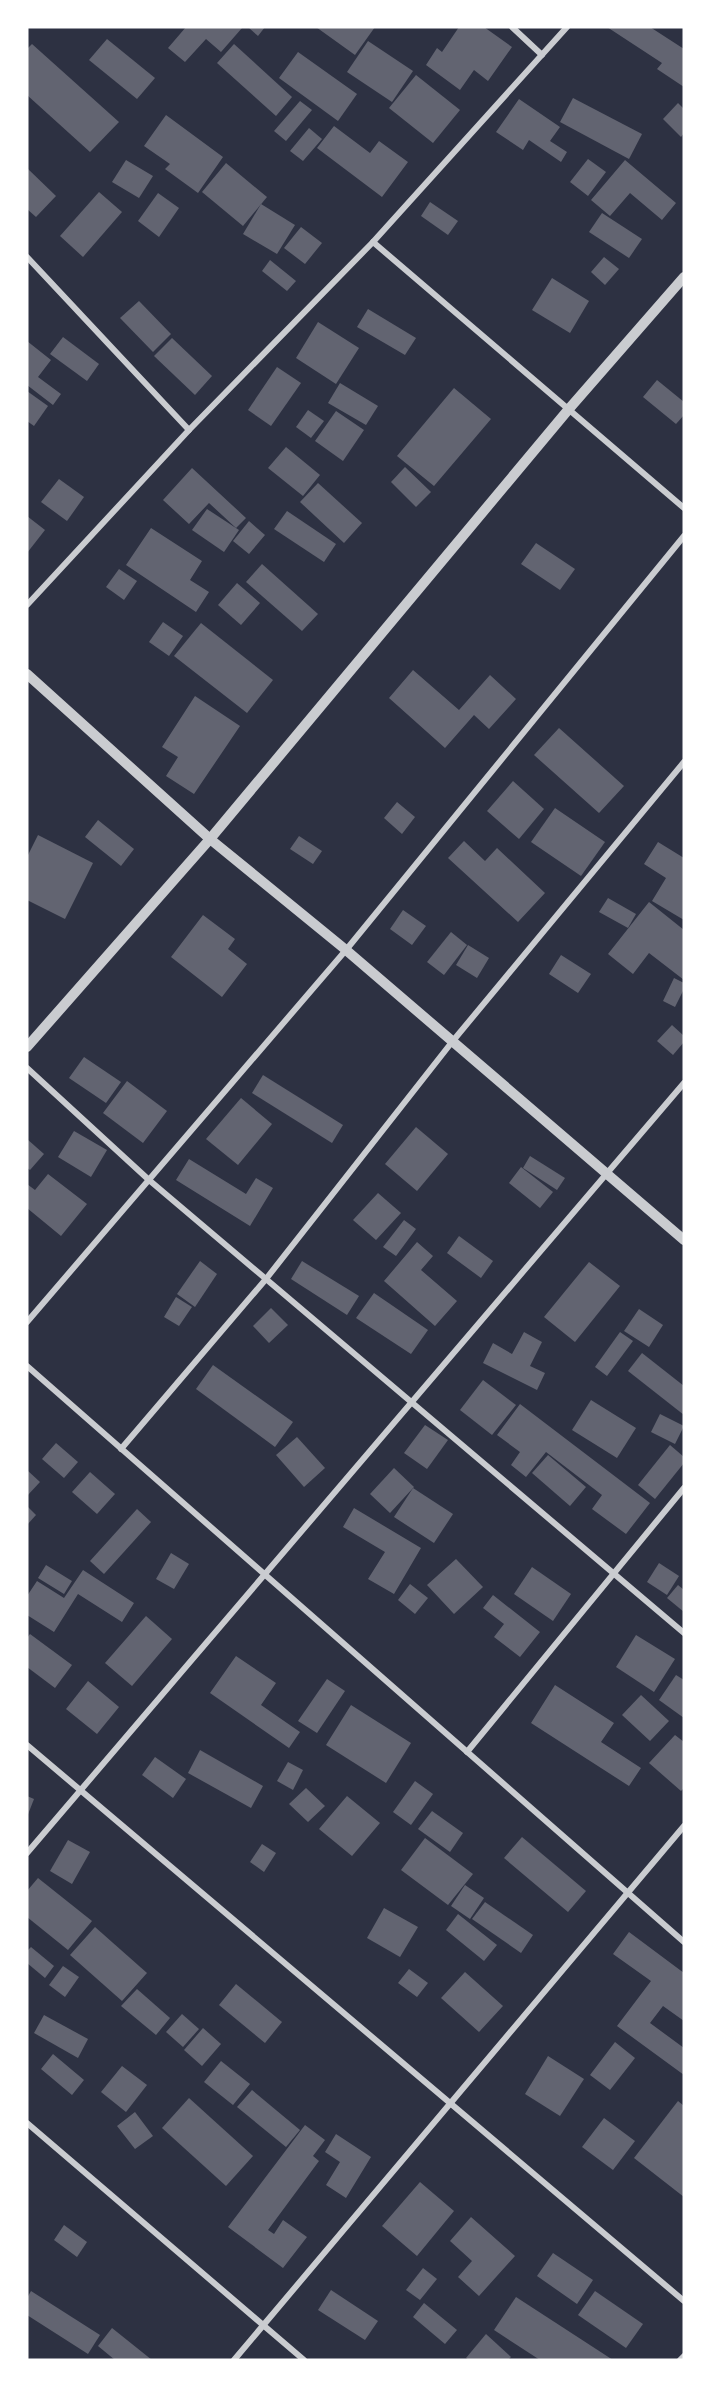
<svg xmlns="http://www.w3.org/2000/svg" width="711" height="2387" viewBox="0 0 711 2387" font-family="'Open Sans',sans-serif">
<rect width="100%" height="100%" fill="#2d3142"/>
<g fill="#626471">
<path d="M186,27H241L242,28L221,52L206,39L185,62L168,48Z"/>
<path d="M248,27H265L258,36Z"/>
<path d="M316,27H375L355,55Z"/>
<path d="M459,27H484L512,47L488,81L474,70L460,90L426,65L437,48L442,52Z"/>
<path d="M607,27H650L684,49V87L657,69L662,63Z"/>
<path d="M107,39L155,78L137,99L89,60Z"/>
<path d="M368,41L413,71L392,102L347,72Z"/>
<path d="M32,44L119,122L90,152L27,95V49Z"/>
<path d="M234,44L292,97L276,116L217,63Z"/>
<path d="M298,52L357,94L338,121L279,78Z"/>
<path d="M416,75L460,110L433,143L389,108Z"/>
<path d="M573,98L642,134L629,159L560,122Z"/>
<path d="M519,99L560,127L550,141L567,152L561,162L529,140L523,150L496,132Z"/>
<path d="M300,101L312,110L286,141L274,131Z"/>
<path d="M678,103L684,109V133L681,137L663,119Z"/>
<path d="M166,115L223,157L198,193L165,169L170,164L144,146Z"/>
<path d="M334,126L370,153L379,141L408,162L382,197L317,148Z"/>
<path d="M309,128L322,139L303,161L290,151Z"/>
<path d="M588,159L606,172L588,196L570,182Z"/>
<path d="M126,160L153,176L139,198L112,182Z"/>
<path d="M625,160L676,203L662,220L630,193L610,216L591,200Z"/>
<path d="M226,163L267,197L243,226L202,192Z"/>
<path d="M27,168L56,196L36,217L27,209Z"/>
<path d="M99,192L122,212L83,257L60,236Z"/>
<path d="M158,193L179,208L159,237L138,221Z"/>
<path d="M430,202L458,221L448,235L421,216Z"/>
<path d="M261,204L295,225L277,254L243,234Z"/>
<path d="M602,213L642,239L629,258L589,232Z"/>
<path d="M301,227L322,243L305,264L284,248Z"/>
<path d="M604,257L619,269L605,285L591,272Z"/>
<path d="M270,260L296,281L287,291L262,271Z"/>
<path d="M552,278L589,301L570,333L532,310Z"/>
<path d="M139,301L171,334L153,352L120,318Z"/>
<path d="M368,309L416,338L405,355L357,327Z"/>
<path d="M318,322L359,348L336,384L296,358Z"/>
<path d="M63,337L99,364L87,381L50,354Z"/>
<path d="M172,338L212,376L195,395L154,356Z"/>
<path d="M27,341L51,360L38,377L61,394L53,405L27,385Z"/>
<path d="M277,367L301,383L271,426L248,410Z"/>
<path d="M657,380L684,402V415L676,424L643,397Z"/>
<path d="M340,383L378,406L366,425L328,403Z"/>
<path d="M454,388L491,419L434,486L397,456Z"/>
<path d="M27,391L48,406L34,426L27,421Z"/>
<path d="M308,410L324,421L311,438L296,427Z"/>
<path d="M336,411L364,430L343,461L315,441Z"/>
<path d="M286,447L320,475L303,496L268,468Z"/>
<path d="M405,467L431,492L416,507L391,482Z"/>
<path d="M192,468L246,518L236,528L209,503L189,524L163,500Z"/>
<path d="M59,479L84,497L67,521L41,502Z"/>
<path d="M318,483L362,523L344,543L300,502Z"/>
<path d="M207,509L239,530L224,552L192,530Z"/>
<path d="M287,511L336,544L324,562L274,529Z"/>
<path d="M27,516L45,530L27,553Z"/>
<path d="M249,521L265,535L249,554L233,541Z"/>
<path d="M151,528L202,561L190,580L209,592L196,612L126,565Z"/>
<path d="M536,543L575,569L560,590L521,564Z"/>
<path d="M262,564L318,614L302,631L246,582Z"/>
<path d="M119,569L137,581L124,600L106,587Z"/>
<path d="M237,583L260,603L241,625L218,605Z"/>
<path d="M163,622L183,636L169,656L149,642Z"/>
<path d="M201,623L273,680L247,713L174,656Z"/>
<path d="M413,670L459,710L490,675L516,699L489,729L474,715L445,748L389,698Z"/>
<path d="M195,696L240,726L194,794L166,776L178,757L162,747Z"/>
<path d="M559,728L624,786L599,813L534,755Z"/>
<path d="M513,781L544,809L519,839L487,811Z"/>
<path d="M397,802L415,817L402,834L384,818Z"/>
<path d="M555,808L605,842L581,876L531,842Z"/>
<path d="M98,820L134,849L121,866L85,837Z"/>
<path d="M38,835L93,863L65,919L27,900V857Z"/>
<path d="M299,836L322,851L313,864L290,849Z"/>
<path d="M464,841L485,861L497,848L545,893L518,922L448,858Z"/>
<path d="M658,842L684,858V920L652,901L666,878L644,864Z"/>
<path d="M608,898L636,914L628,928L599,912Z"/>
<path d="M649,902L684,930V980L649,953L633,974L608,954Z"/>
<path d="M403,910L426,926L412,945L390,929Z"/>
<path d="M203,915L235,939L228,949L247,964L222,997L171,957Z"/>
<path d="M451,932L467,945L444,975L427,962Z"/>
<path d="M468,945L489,958L477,978L456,965Z"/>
<path d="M561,955L591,974L578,993L549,974Z"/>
<path d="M674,978L684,983V989L675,1007L663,1001Z"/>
<path d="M672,1025L684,1036V1042L673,1055L657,1041Z"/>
<path d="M84,1057L121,1082L106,1103L69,1078Z"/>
<path d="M263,1075L343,1125L332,1143L252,1093Z"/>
<path d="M127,1081L167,1111L143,1143L103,1113Z"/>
<path d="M241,1098L272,1124L238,1165L206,1139Z"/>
<path d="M416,1127L448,1154L417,1191L385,1164Z"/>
<path d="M74,1131L107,1150L91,1177L58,1157Z"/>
<path d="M27,1139L44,1154L30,1170L27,1168Z"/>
<path d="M530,1156L565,1178L557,1190L523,1168Z"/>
<path d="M189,1159L246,1194L256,1178L273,1188L250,1226L176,1180Z"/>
<path d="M521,1167L553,1192L540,1208L509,1183Z"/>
<path d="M48,1174L87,1204L61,1236L27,1208V1184L35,1190Z"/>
<path d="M378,1193L401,1213L376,1240L353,1220Z"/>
<path d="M404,1220L416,1229L396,1256L383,1247Z"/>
<path d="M459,1236L493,1261L481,1278L447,1253Z"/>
<path d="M417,1242L433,1256L421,1270L457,1301L435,1326L384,1281Z"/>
<path d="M200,1261L217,1274L195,1307L177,1294Z"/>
<path d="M302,1261L359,1296L347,1315L291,1279Z"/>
<path d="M589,1262L620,1286L575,1342L544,1317Z"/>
<path d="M374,1293L428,1330L411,1354L356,1318Z"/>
<path d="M176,1297L192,1307L179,1326L164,1317Z"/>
<path d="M271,1308L288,1325L269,1343L253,1326Z"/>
<path d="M639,1309L663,1325L649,1347L624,1331Z"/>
<path d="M524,1332L542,1342L530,1366L545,1373L537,1390L483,1363L493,1343L512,1354Z"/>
<path d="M620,1332L633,1341L607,1376L595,1367Z"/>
<path d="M642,1353L684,1386V1415L628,1371Z"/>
<path d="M213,1365L293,1422L275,1447L196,1389Z"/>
<path d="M483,1380L516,1405L492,1435L460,1410Z"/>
<path d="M591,1400L636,1428L617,1458L572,1430Z"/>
<path d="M520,1404L650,1503L626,1534L592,1509L602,1495L546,1452L526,1477L511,1465L520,1452L497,1435Z"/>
<path d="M660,1414L684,1426L675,1444L651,1432Z"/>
<path d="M425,1425L448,1440L427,1469L404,1453Z"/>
<path d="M297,1437L325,1468L304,1487L276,1455Z"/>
<path d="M56,1443L78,1462L64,1478L42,1459Z"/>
<path d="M670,1445L684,1457V1463L655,1499L638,1485Z"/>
<path d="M548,1455L586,1487L570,1506L532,1473Z"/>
<path d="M394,1468L414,1487L390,1513L370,1494Z"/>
<path d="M27,1470L40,1482L27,1496Z"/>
<path d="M90,1472L115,1494L97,1514L72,1492Z"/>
<path d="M413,1488L453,1514L434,1543L394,1517Z"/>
<path d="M27,1506L36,1515L27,1525Z"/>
<path d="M354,1508L421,1548L394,1594L368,1579L385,1552L343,1527Z"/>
<path d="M137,1509L151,1522L104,1574L90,1561Z"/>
<path d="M171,1553L189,1564L174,1589L156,1579Z"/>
<path d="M456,1559L483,1587L454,1614L427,1585Z"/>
<path d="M659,1563L679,1576L667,1595L647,1582Z"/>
<path d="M46,1565L72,1581L64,1594L38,1578Z"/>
<path d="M532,1567L571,1594L553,1621L514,1594Z"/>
<path d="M83,1570L134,1603L122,1622L78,1594L54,1632L27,1615V1596L37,1581L64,1598Z"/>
<path d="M410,1584L428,1598L415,1614L398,1600Z"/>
<path d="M678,1585L684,1590V1612L667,1598Z"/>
<path d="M493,1595L540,1632L520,1657L494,1637L504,1624L483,1608Z"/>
<path d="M146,1616L172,1639L132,1686L105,1663Z"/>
<path d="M30,1634L72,1665L55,1688L27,1667V1638Z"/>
<path d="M636,1635L675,1659L654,1692L616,1667Z"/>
<path d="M236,1656L276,1683L261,1705L300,1732L289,1748L210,1693Z"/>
<path d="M676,1675L684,1680V1718L659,1700Z"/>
<path d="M327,1679L345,1691L317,1733L298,1721Z"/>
<path d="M88,1681L119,1707L97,1734L66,1709Z"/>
<path d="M555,1685L614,1723L601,1742L641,1768L629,1786L531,1723Z"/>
<path d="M641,1695L669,1721L650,1741L622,1715Z"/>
<path d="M351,1705L411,1743L386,1783L326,1745Z"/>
<path d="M675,1735L684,1742V1788L681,1791L649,1763Z"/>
<path d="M200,1750L263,1786L251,1808L188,1773Z"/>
<path d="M155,1757L186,1779L173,1798L142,1775Z"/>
<path d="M288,1762L303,1770L293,1790L277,1781Z"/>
<path d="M415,1781L433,1794L411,1825L393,1812Z"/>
<path d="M306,1788L325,1806L308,1822L289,1804Z"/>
<path d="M27,1796L34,1799L27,1817Z"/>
<path d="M347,1796L380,1823L352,1856L319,1829Z"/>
<path d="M432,1811L463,1833L450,1852L418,1829Z"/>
<path d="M522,1837L586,1891L568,1912L504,1858Z"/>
<path d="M425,1838L473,1874L448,1905L401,1870Z"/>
<path d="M68,1840L90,1852L72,1884L50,1871Z"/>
<path d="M262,1844L276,1853L264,1872L250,1862Z"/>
<path d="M38,1878L92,1921L68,1950L27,1917V1891Z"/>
<path d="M465,1885L484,1898L470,1919L451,1906Z"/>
<path d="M485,1902L533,1935L521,1953L472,1919Z"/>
<path d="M384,1908L418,1927L400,1957L367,1938Z"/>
<path d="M458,1914L497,1945L484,1961L446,1930Z"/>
<path d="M95,1927L147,1973L122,2001L70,1955Z"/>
<path d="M629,1932L684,1973V2021L663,2006L650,2023L684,2048V2075L617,2026L651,1981L613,1954Z"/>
<path d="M31,1947L54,1966L45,1978L27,1963V1951Z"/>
<path d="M63,1966L79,1977L65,1997L49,1985Z"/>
<path d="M409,1969L428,1983L417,1997L398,1983Z"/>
<path d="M465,1972L503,2006L479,2032L441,1998Z"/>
<path d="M236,1984L282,2022L265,2043L219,2005Z"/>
<path d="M137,1989L170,2018L156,2035L121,2006Z"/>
<path d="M182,2014L199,2029L183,2047L166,2032Z"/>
<path d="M44,2015L88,2039L78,2058L34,2033Z"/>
<path d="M203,2028L221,2044L202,2066L184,2050Z"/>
<path d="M615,2042L635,2058L610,2090L590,2075Z"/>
<path d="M53,2054L84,2080L72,2095L41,2069Z"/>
<path d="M548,2056L584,2079L560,2116L525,2094Z"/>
<path d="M221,2061L250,2084L233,2105L204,2082Z"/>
<path d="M122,2066L147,2085L126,2112L101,2092Z"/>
<path d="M252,2090L300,2130L286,2147L237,2107Z"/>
<path d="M189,2098L253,2156L226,2186L162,2128Z"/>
<path d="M678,2101L684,2106V2197L634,2158Z"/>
<path d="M135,2112L153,2136L135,2149L117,2126Z"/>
<path d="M604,2118L635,2141L613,2170L582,2147Z"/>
<path d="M305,2125L325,2140L313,2156L319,2161L268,2230L274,2234L283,2220L307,2237L283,2268L228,2227Z"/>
<path d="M336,2134L371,2157L346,2198L326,2185L340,2162L325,2152Z"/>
<path d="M420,2182L454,2211L417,2256L382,2226Z"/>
<path d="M471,2217L515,2256L479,2296L458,2277L472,2261L450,2241Z"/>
<path d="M64,2225L87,2242L77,2257L54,2240Z"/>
<path d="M553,2253L593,2280L577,2304L537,2276Z"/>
<path d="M423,2268L437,2279L420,2300L406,2290Z"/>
<path d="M331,2290L378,2321L365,2340L318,2310Z"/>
<path d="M31,2291L100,2335L88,2354L27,2315V2298Z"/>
<path d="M595,2291L643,2324L626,2348L578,2315Z"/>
<path d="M516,2297L613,2360H540L494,2330Z"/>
<path d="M424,2303L457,2330L445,2344L413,2317Z"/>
<path d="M112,2328L152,2360H115L98,2346Z"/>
<path d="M486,2334L511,2357L508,2360H469L466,2358Z"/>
</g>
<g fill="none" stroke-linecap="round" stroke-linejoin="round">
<g stroke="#caccd0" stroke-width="6">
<path d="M512,27L542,55"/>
<path d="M373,242L684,508"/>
<path d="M27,257L189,430"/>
<path d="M27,605L189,430L373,242L567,27"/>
<path d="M27,1068L149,1180L684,1633"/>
<path d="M27,1322L346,950L684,536"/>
<path d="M27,1366L684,1942"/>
<path d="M121,1449L266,1279L452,1042L684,762"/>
<path d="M27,1745L684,2301"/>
<path d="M467,1752L684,1488"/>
<path d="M27,1853L684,1083"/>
<path d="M27,2123L304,2360"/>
<path d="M234,2360L684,1826"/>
<path d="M680,2360L684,2356"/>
</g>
<g stroke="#caccd0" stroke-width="10">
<path d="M27,674L210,839L346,950L684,1240"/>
<path d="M27,1047L210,839L568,410L684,277"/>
</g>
</g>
<rect width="711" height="2387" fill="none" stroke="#ffffff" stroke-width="57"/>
</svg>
